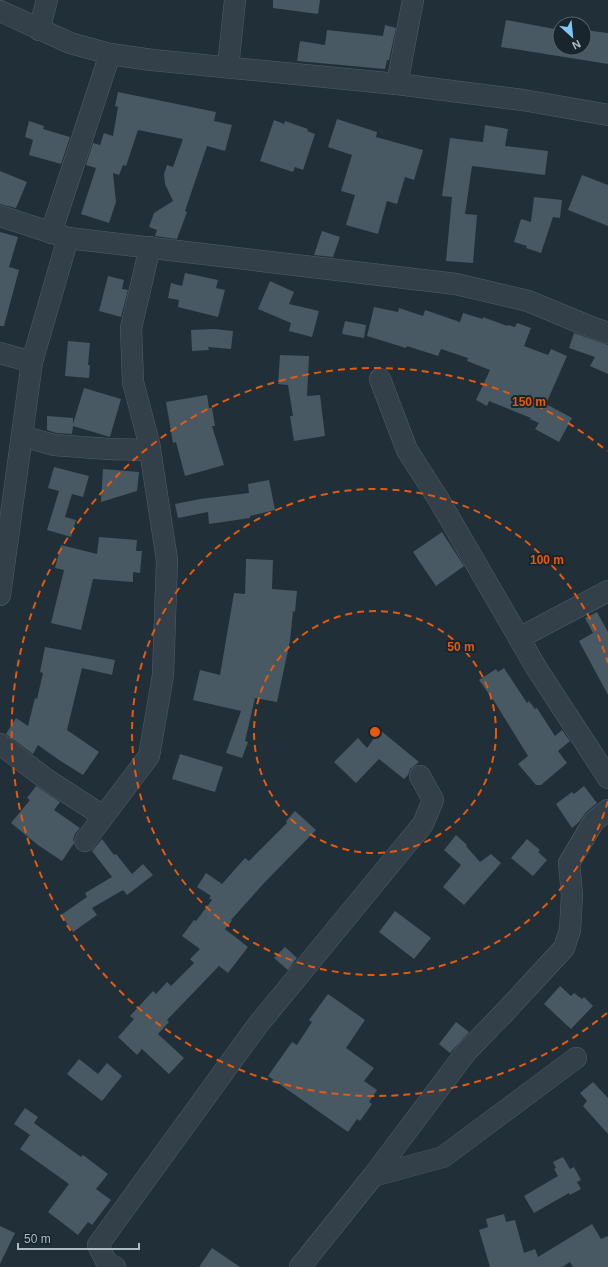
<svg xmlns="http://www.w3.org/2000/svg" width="608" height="1267" viewBox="0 0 608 1267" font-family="Arial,sans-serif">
<rect width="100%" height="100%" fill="#202f38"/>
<g fill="#485964">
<path d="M273,0H320L318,14L273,8Z"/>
<path d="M506,20L560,30V48H584V30L608,33V64L501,47Z"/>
<path d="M385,25L396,28L389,60H387L385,69L297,61L300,41L325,45L327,30L383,36Z"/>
<path d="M118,92L216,112L214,121L232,125L225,151L207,146L185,211L187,212L177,239L155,236L157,230L149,227L154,213L173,201L165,184L164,174L167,165L173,167L183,139L138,130L126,166L123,165L119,175L113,173L116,202L109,223L81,214L96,168L86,165L93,143L100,145L104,133L113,136L118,107L115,106Z"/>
<path d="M337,119L377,132L376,137L423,150L414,180L405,177L397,204L387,201L378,234L346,225L355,195L341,191L352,155L328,147Z"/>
<path d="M274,120L284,124L285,121L308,129L307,131L315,134L303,170L295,167L293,172L260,161Z"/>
<path d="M29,121L44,126L43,129L70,137L61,164L29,155L33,140L25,137Z"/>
<path d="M485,125L508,129L505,146L548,151L545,175L472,166L465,214L477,215L473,263L446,261L452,197L442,196L450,138L483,142Z"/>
<path d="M0,171L27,182L16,208L0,204Z"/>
<path d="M582,175L608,185V226L568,210Z"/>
<path d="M534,197L562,200L560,218L553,217L541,253L526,248L527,246L514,242L521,219L531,222Z"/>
<path d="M322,231L340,237L333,257L314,255Z"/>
<path d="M0,232L18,237L9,267L19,270L4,326H0Z"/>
<path d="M185,273L218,280L216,288L225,290L218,317L178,307L179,300L168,298L171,283L182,286Z"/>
<path d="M108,276L124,280L122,289L128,290L121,317L99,311Z"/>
<path d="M270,281L294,292L289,304L319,311L312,337L289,331L291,323L258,309Z"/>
<path d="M374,307L398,312L399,308L423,316L425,310L460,322L463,313L483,319V317L507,326L508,325L515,327L517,323L531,328L524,346L548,355L551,349L567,356L546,404L572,418L559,442L535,429L539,423L530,419L531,418L489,401L487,406L476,400L490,370L467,361L468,358L441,349L438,356L407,346L406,348L367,336Z"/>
<path d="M345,321L366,325L364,338L342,334Z"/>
<path d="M214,329L233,331L231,349L208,347L209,350L192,351L191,330Z"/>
<path d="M574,333L608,345V374L590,366L595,357L569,348Z"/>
<path d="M68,341L90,343L88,365H90L89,378L65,376Z"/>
<path d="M280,355L309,356L307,396L320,395L325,436L294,441L290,416H293L288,385L278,384Z"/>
<path d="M84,388L121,399L110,437L73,426L72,434L56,433L47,430V416L73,418V424Z"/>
<path d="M207,395L209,408H212L215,426H212L224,465L185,476L176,442L173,443L166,402Z"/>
<path d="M54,467L89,476L83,497L72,494L65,517L76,520L71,537L47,530L59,491L48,488Z"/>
<path d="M103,469L139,472L137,491L101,502Z"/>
<path d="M269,480L275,510L250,516V518L209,524L208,512L178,518L175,504L200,499L249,493L248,484Z"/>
<path d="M442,532L464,566L436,586L413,552Z"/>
<path d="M99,537L137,540L136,551H142L140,573L133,572V582L93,579L81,630L51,623L64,570L55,568L61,545L97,554Z"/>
<path d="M246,559L273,560L272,589L297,591L295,612L293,611L290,641L277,702L255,698L245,741L248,742L242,758L226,753L241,711L193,700L200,670L220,675L234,593L245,594Z"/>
<path d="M597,612L608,632V695L579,641L593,633L585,618Z"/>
<path d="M45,647L115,660L112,675L82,668L67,730L99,752L83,775L59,760L38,745L33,754L6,734L16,718L28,726L35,698L37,699L43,673L40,672Z"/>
<path d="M504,668L527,703L529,701L535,709L537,708L555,736L562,730L570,741L558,751L567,763L541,785H536L518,764L528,756L494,701L479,680L496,669L498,672Z"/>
<path d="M380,730L419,762L410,769L408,775L404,779L379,759L356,783L334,762L358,738L367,748Z"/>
<path d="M180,754L223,767L215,792L172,779Z"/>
<path d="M36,786L60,802L54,810L80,828L75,834L73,839L74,843L62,861L38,845L11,823L30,800L27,798Z"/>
<path d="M584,786L597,803L586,812L579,822L572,828L556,804L572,792L574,794Z"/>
<path d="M295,811L316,830L265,882L231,920L232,921L225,929L248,947L228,973L219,966L167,1020L169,1022L158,1034L184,1058L169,1074L142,1049L137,1055L118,1037L134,1019L130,1016L153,991L156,994L167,982L171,986L194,963L190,959L200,949L182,936L194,920L196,921L212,900L209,898L211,896L197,887L206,873L222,884L245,858L249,861L287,823L286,821Z"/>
<path d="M456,835L467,845L466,846L480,862L491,854L501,863L464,905L443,887L461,865L444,850Z"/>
<path d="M102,839L114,855L116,854L132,874L143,864L153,875L127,895L123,890L92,908L97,915L73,932L61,915L87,897L85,893L112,877L92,851Z"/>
<path d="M527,839L540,850L538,852L547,860L533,876L511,858Z"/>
<path d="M395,911L431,938L414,959L379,932Z"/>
<path d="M285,947L297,958L288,970L274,958Z"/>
<path d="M560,986L571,996L574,993L582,999L584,997L593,1006L571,1029L544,1004Z"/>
<path d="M328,994L365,1020L346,1048L374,1068L364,1081L377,1090L369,1102L372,1104L360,1121L357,1119L348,1132L268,1076L292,1042L297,1045L312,1022L309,1020Z"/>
<path d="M456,1022L469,1032L450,1053L439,1044Z"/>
<path d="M79,1059L98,1074L107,1063L122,1076L102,1101L67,1074Z"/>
<path d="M593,1082L608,1098V1134L583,1106L587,1101L580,1093Z"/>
<path d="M25,1108L38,1117L34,1123L81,1157L83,1155L108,1174L96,1189L111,1200L92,1225L88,1222L78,1235L48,1212L69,1184L20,1149L30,1135L14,1124Z"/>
<path d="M563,1157L570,1169L574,1167L581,1180L577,1182L581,1189L570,1195L569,1193L534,1213L524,1196L558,1176L554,1169L556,1168L553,1162Z"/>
<path d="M504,1214L506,1222L515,1220L524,1253L535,1249L538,1257L592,1224L601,1239L608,1236V1267H573L570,1262L562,1267H490L479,1230L488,1227L486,1219Z"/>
<path d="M0,1226L15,1233L0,1264Z"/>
<path d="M212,1248L240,1267H199Z"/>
</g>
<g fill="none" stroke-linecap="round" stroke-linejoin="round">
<g stroke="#515e66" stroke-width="22">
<g id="minor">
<path d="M0,11L70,43L110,54L152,60L397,84L523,100L608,115"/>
<path d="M39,30L47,0"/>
<path d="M228,67L235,0"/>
<path d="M397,84L413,0"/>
<path d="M0,216L68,238L456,284L528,301L586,325L608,333"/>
<path d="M51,233L110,54"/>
<path d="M0,353L32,362"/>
<path d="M380,379L407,450L439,500L537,669L608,778"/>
<path d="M22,436L54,445L109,449L150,450"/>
<path d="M0,595L32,362L68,238"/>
<path d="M519,638L608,591"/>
<path d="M0,744L46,779L103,816"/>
<path d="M85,841L149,756L163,675L167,560L149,443L133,382L131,328L150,247"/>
<path d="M373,1176L443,1157L576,1058"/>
<path d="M115,1267L107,1263L98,1245L257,1026L423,824L433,800L420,776"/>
<path d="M300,1267L373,1176L467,1051L504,1013L564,948L570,930L572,895L569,863L594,821L608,810"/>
</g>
</g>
<use href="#minor" stroke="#344049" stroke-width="21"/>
</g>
<g fill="none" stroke="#e8590c" stroke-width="2" stroke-dasharray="7 5">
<circle cx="375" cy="732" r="121"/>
<path d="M608 801A243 243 0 1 1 608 663"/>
<path d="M607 1013A364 364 0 1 1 607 451"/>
</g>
<circle cx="375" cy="732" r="6" fill="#e8590c" stroke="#19252d" stroke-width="2"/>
<g font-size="12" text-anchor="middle" font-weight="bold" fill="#e8590c" stroke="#19252d" stroke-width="4" stroke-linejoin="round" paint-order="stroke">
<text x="529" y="406">150 m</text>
<text x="547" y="564">100 m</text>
<text x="461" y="651">50 m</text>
</g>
<g transform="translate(572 36) rotate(153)"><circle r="19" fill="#19252d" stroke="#55616a"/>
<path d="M0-3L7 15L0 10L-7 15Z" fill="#7fc6f9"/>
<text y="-6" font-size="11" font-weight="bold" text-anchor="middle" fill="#aebbc5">N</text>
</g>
<path d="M18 1243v6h121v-6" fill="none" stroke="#aebbc5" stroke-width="2"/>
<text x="24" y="1243" font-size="12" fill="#aebbc5" stroke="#19252d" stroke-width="3" paint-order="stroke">50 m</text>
</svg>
